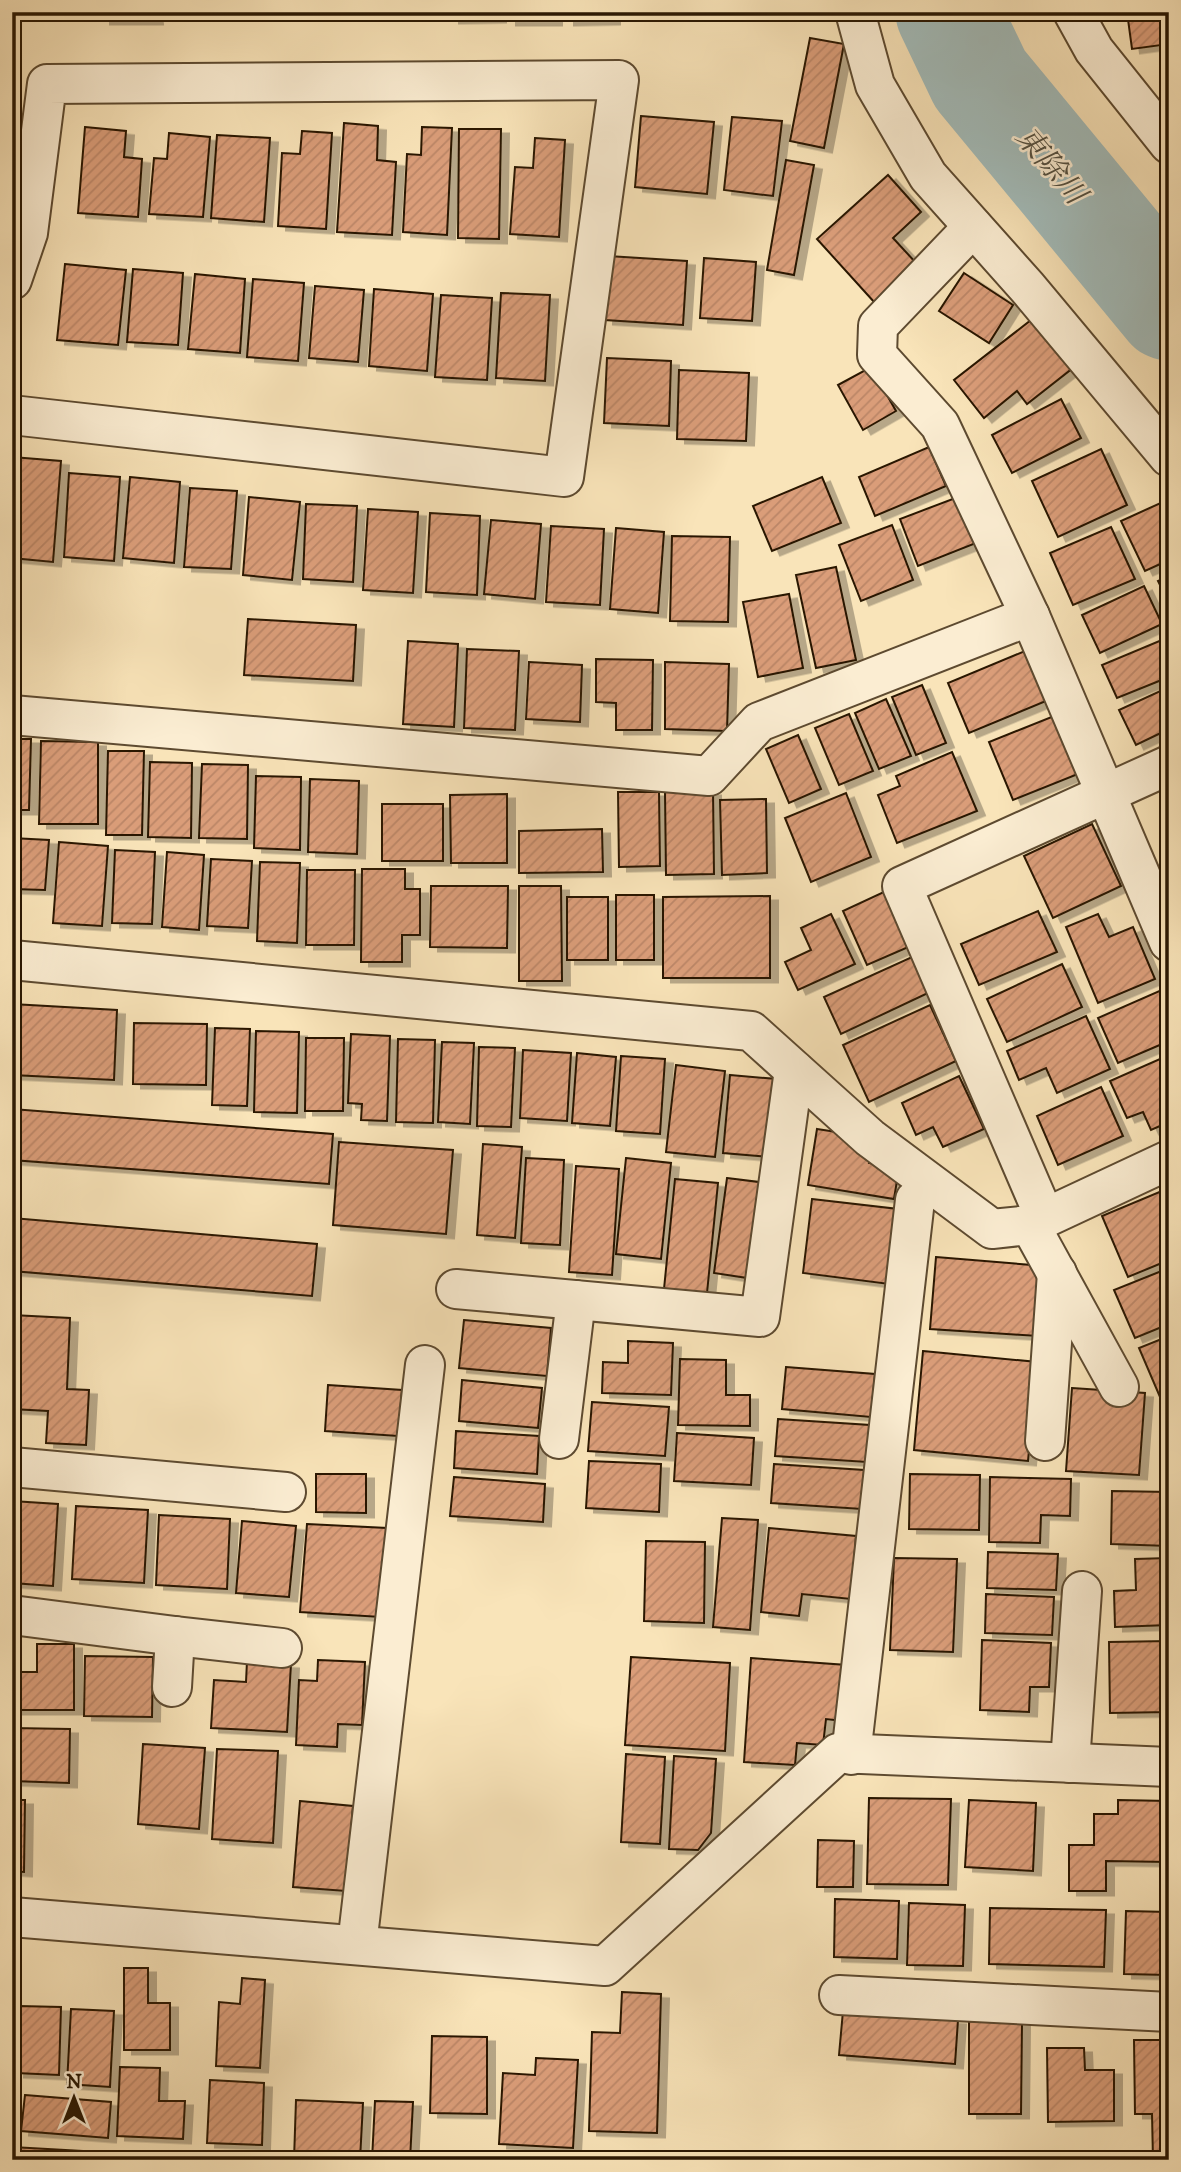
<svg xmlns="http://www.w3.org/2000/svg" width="1181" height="2172" viewBox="0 0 1181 2172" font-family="'IM FELL DW Pica','Noto Serif JP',serif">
<defs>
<pattern id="building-hatch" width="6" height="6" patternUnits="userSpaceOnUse" patternTransform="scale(1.75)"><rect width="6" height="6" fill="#da9d79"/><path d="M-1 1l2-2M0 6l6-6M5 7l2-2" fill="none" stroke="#bb8667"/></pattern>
<filter id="shadow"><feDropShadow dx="8" dy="4.5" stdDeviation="0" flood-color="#0004"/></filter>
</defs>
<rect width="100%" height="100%" fill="#f9e4b9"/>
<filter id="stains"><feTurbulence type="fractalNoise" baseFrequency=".00286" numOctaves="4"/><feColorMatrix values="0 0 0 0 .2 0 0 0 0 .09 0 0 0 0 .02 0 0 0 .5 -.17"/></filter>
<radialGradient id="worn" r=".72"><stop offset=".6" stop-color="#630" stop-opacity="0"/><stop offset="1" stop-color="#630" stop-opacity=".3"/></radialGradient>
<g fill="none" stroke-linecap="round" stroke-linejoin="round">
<path stroke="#a3bcba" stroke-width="105" d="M948,12L980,79L1169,308"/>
</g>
<g fill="url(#building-hatch)" stroke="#291702" stroke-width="2" filter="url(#shadow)">
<path d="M102,12H154L155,20H102Z"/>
<rect x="277" y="12" width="47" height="3"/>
<path d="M390,12H440V15L390,16Z"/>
<path d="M451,12H498V18L451,19Z"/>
<rect x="508" y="12" width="46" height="9"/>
<path d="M566,12H612V20L566,21Z"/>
<path d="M1127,12H1169V44L1132,49Z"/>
<path d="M810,38L844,44L824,148L790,141Z"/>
<path d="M641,116L714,122L707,194L635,187Z"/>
<path d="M732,117L782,121L773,196L724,190Z"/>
<path d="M344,123L378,126L377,160L396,162L392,235L337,232Z"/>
<path d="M85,127L126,131L124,157L142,159L138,217L78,213Z"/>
<path d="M422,127L452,128L447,235L403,232L407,154L421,155Z"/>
<path d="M459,129H501L499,239L458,238Z"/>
<path d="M302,131L332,133L326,229L278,226L282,153L300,154Z"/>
<path d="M169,133L210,137L203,217L149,214L154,158L167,159Z"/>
<path d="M217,135L270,138L264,222L211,218Z"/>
<path d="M535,138L565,140L559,237L510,234L515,167L533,168Z"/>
<path d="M786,160L814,165L794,275L767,270Z"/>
<path d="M888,175L921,212L893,238L917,264L875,303L817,239Z"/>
<path d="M608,256L687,261L683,325L605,320Z"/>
<path d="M704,258L756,262L752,321L700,318Z"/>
<path d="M65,264L126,270L118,345L57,340Z"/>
<path d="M133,269L183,273L178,345L127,342Z"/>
<path d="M964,273L1013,305L989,343L939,311Z"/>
<path d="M195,274L245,279L240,353L188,349Z"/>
<path d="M253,279L304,283L298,361L247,357Z"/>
<path d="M315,286L364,290L358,362L309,358Z"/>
<path d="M374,289L433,294L427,371L369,366Z"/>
<path d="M501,293L550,295L545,381L496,378Z"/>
<path d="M441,295L492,298L487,380L435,377Z"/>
<path d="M1040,313L1078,364L1027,404L1017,391L984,418L954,380Z"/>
<path d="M607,358L671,361L669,426L604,423Z"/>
<path d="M871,367L896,411L863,430L838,385Z"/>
<path d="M679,370L749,373L746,441L677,439Z"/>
<path d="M1061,399L1081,438L1012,473L992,435Z"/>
<path d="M929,447L946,486L875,516L859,477Z"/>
<path d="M1101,449L1127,505L1058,537L1032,481Z"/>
<path d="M12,457L61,461L53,562L12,558Z"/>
<path d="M69,473L120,477L114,561L64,557Z"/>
<path d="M130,477L180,482L174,563L123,558Z"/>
<path d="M822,477L841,523L772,551L753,506Z"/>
<path d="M190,488L237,491L231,569L184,567Z"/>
<path d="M249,497L300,502L292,580L243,575Z"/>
<path d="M958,497L976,543L918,566L900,519Z"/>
<path d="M1165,501L1169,508V560L1145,571L1121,521Z"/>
<path d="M306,504L357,506L353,582L303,579Z"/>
<path d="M368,509L418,512L413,593L363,590Z"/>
<path d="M430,513L480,516L477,595L426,592Z"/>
<path d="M491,520L541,524L535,599L484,594Z"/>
<path d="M892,525L913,580L861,601L839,545Z"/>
<path d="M551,526L604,529L600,605L546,602Z"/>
<path d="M1111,527L1135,579L1073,605L1050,553Z"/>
<path d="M616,528L664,532L658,613L610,609Z"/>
<path d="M672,536L730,537L728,622L670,621Z"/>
<path d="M836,567L856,660L816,668L796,575Z"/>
<path d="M1169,576V603L1158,581Z"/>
<path d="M1144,586L1162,624L1100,653L1082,615Z"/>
<path d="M789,594L803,668L758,677L743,602Z"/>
<path d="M248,619L356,625L353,681L244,675Z"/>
<path d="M1169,637V677L1117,698L1102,665Z"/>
<path d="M408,641L458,644L454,727L403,724Z"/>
<path d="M467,649L519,651L515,730L464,728Z"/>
<path d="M1025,651L1046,701L969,733L948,683Z"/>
<path d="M596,659L653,660L652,730H616V703L596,702Z"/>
<path d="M529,662L582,665L580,722L526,719Z"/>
<path d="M665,662L729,664L727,731L665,729Z"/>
<path d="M922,685L946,743L916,755L892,697Z"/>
<path d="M1169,687V729L1136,745L1119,710Z"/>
<path d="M886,699L911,756L879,769L855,713Z"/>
<path d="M849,714L873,771L839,785L815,728Z"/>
<path d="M1054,716L1078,774L1013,800L989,742Z"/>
<path d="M798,735L821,789L789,803L766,749Z"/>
<path d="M12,739H31L29,810H12Z"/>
<path d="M41,741L98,742V824H39Z"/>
<path d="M108,751H144L142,835H106Z"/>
<path d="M952,752L977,811L897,843L878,795L900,786L896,776Z"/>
<path d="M150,762L192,763L191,838L148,837Z"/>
<path d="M202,764L248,765L247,839L199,838Z"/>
<path d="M256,776L301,777L300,850L254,848Z"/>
<path d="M310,779L359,781L357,854L308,852Z"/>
<path d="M713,791L714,874L666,875L665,792Z"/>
<path d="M618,792H659L660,866L619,867Z"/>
<path d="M846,793L871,857L811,882L785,818Z"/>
<path d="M507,794V863H451L450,795Z"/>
<path d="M766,799L767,873L722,875L720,800Z"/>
<rect x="382" y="804" width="61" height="57"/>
<path d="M1092,824L1121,886L1053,918L1024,856Z"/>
<path d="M602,829L603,872L519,873V831Z"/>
<path d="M12,838L49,840L45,890L12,889Z"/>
<path d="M59,842L108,846L102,926L53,923Z"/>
<path d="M115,850L155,852L152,924L112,923Z"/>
<path d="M167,852L204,855L199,930L162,927Z"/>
<path d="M211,859L252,861L248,928L207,926Z"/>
<path d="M260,862L300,863L297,943L257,941Z"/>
<path d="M362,869H405V889H420V935H402V962H361Z"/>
<path d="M307,870H355L354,945H306Z"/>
<path d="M431,886H508L507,948L430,947Z"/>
<path d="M519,886H561L562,981H519Z"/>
<path d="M888,890L913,945L867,965L843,911Z"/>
<rect x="616" y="895" width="38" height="65"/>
<path d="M770,896V978H663V897Z"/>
<rect x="567" y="897" width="41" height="63"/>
<path d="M1038,911L1057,952L979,985L961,944Z"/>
<path d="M831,914L855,964L798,990L785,962L811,950L801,928Z"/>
<path d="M1098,914L1109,937L1133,927L1155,979L1098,1003L1066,927Z"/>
<path d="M912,957L928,993L841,1034L824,997Z"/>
<path d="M1062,964L1082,1007L1007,1042L987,999Z"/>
<path d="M1164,989L1169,999V1041L1118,1063L1098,1018Z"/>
<path d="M12,1004L117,1010L114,1080L12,1075Z"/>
<path d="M930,1005L956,1061L869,1102L843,1045Z"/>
<path d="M1086,1016L1110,1069L1057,1093L1046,1068L1019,1080L1007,1051Z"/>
<path d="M134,1023L207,1024L206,1085L133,1084Z"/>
<path d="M215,1028L250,1029L247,1106L212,1105Z"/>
<path d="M256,1031L299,1032L297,1113L254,1112Z"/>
<path d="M351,1034L390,1036L387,1121L361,1120L362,1104L348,1103Z"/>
<path d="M306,1038H344L343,1111H305Z"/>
<path d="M398,1039L435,1040L433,1123L396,1122Z"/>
<path d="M442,1042L474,1043L470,1124L438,1122Z"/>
<path d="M479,1047L515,1048L511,1127L477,1126Z"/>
<path d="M523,1050L571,1053L567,1121L520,1118Z"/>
<path d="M577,1053L616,1057L610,1126L572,1123Z"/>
<path d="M1169,1055V1122L1151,1130L1143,1112L1127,1118L1110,1081Z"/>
<path d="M621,1056L665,1059L660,1134L616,1131Z"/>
<path d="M676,1065L725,1071L715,1157L666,1152Z"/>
<path d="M730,1075L777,1079L770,1157L723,1153Z"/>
<path d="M959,1076L984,1129L943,1147L933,1127L916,1135L902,1103Z"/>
<path d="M1101,1087L1123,1136L1058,1165L1037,1116Z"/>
<path d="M12,1109L333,1134L329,1184L12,1160Z"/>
<path d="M817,1129L856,1135L871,1150L869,1163L899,1168L894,1199L808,1185Z"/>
<path d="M339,1142L453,1150L446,1234L333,1225Z"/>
<path d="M483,1144L522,1147L515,1238L477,1235Z"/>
<path d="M526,1158L564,1160L560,1245L521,1243Z"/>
<path d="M626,1158L671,1163L661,1259L616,1254Z"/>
<path d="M576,1166L619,1169L612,1275L569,1272Z"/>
<path d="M727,1178L767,1183L754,1279L714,1273Z"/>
<path d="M675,1179L718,1183L707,1293L664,1289Z"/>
<path d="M1169,1188V1260L1128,1277L1102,1216Z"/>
<path d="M812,1199L898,1209L889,1284L803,1273Z"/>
<path d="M12,1218L317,1244L312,1296L12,1271Z"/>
<path d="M936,1257L1044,1266L1038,1336L930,1329Z"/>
<path d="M1169,1268V1324L1135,1338L1114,1290Z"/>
<path d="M12,1315L70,1318L67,1389L89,1390L86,1445L46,1443L48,1411L12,1409Z"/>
<path d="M464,1320L551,1328L547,1376L459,1368Z"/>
<path d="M1169,1336V1402L1163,1404L1139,1348Z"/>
<path d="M628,1341L673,1343L671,1395L602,1393L603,1362L628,1363Z"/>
<path d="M923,1351L1037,1362L1028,1461L914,1450Z"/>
<path d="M680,1359L726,1360V1395H750V1426L678,1425Z"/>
<path d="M786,1367L875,1374L871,1417L782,1409Z"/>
<path d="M462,1380L542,1388L538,1428L459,1421Z"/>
<path d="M328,1385L402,1390L398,1436L325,1431Z"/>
<path d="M1072,1388L1145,1393L1139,1475L1066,1471Z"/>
<path d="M592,1402L669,1407L665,1456L588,1451Z"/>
<path d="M778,1419L870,1425L867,1462L775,1456Z"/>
<path d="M456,1431L539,1436L537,1474L454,1468Z"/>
<path d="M677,1433L754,1438L751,1485L674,1481Z"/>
<path d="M589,1461L661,1464L659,1512L586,1508Z"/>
<path d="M774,1464L864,1470L862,1509L771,1503Z"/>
<path d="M316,1474H366V1513L316,1512Z"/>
<path d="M910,1474L980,1475L979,1530L909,1529Z"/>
<path d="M454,1477L545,1484L543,1522L450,1516Z"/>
<path d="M990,1477L1071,1479L1070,1516L1041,1515L1040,1543L989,1542Z"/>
<path d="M1112,1491L1169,1492V1546L1111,1544Z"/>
<path d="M12,1501L58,1504L53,1586L12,1583Z"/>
<path d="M76,1506L148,1510L144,1583L72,1579Z"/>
<path d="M159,1515L230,1519L227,1589L156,1585Z"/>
<path d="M722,1518L758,1520L750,1630L713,1627Z"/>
<path d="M242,1521L296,1526L289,1597L236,1593Z"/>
<path d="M307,1524L387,1528L381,1617L300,1612Z"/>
<path d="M769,1528L856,1536L851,1599L802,1594L799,1616L761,1612Z"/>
<path d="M646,1541L705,1542L704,1623L644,1621Z"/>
<path d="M988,1552L1058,1554L1056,1590L987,1588Z"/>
<path d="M894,1558L957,1559L953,1652L890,1650Z"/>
<path d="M1169,1558V1625L1115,1627L1114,1591L1136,1590L1135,1559Z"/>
<path d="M986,1594L1054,1597L1052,1635L985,1633Z"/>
<path d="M982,1640L1051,1643L1049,1687H1030L1029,1712L980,1710Z"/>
<path d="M1169,1641V1712L1110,1713L1109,1642Z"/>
<path d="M37,1644H74V1710H12V1672H37Z"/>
<path d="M85,1656L153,1657L152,1717L84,1716Z"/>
<path d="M631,1657L730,1663L725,1751L625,1745Z"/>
<path d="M751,1658L847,1665L843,1721L826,1719L823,1745L797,1743L795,1765L744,1762Z"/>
<path d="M318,1660L365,1662L362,1725L338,1724L337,1747L296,1745L299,1680L317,1681Z"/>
<path d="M247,1661L291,1664L287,1732L211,1728L214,1680L246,1682Z"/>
<path d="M12,1728L70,1729L69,1783L12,1781Z"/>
<path d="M143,1744L205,1748L199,1829L138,1824Z"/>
<path d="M217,1749L278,1751L273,1843L212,1839Z"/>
<path d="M626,1754L665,1757L660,1844L621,1842Z"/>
<path d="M674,1756L716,1759L711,1833L698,1850L669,1849Z"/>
<path d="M869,1798L951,1799L948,1885L867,1884Z"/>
<path d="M12,1800H25L24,1872L12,1871Z"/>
<path d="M969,1800L1036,1803L1033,1871L965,1867Z"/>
<path d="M1118,1800L1169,1801V1862L1106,1861V1891H1069V1845H1094V1814H1118Z"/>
<path d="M300,1801L353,1806L346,1891L293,1887Z"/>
<path d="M818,1840L854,1841L853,1887H817Z"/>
<path d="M835,1899L899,1901L897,1959L834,1957Z"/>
<path d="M909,1903L965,1905L963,1966L907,1965Z"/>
<path d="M990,1908L1106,1910L1104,1967L989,1964Z"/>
<path d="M1126,1911L1169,1912V1975L1124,1974Z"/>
<path d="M124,1968H148V2003H170V2050H124Z"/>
<path d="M242,1978L265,1980L260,2068L216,2066L219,2002L240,2004Z"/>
<path d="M622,1992L661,1994L657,2133L589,2131L592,2032L620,2033Z"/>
<path d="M19,2006L61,2007L59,2075L16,2073Z"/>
<path d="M71,2009L114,2011L110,2087L67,2084Z"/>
<path d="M843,2011L958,2020L955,2064L839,2055Z"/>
<path d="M969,2021L1022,2022L1021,2114H969Z"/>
<path d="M432,2036L487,2037V2114L430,2113Z"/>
<path d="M1134,2040H1169V2160H1153L1152,2114H1135Z"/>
<path d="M1047,2048H1084L1085,2070H1114V2121L1048,2122Z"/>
<path d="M536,2058L578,2060L573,2148L499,2144L503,2073L535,2075Z"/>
<path d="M120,2067L160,2068L159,2101H185L183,2139L117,2136Z"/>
<path d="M210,2080L264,2083L262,2145L207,2143Z"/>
<path d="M25,2095L111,2102L108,2138L21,2131Z"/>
<path d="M296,2100L363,2103L360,2160H294Z"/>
<path d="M375,2101L413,2102L410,2160H372Z"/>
<path d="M12,2147L100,2152V2160H12Z"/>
</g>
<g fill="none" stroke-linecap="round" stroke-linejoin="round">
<g stroke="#5d4a30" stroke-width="42">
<g id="minor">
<path d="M855,12L875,85L928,176L1027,287L1169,457"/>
<path d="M1073,12L1094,50L1169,144"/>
<path d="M973,227L878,326L877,355L940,425L1030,616L1169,942"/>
<path d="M12,280L28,233L47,84L619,80L564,477L12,415"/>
<path d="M12,715L709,776L759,722L1030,616"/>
<path d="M12,960L751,1031L870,1138L992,1229L1030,1225L1169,1160"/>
<path d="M1045,1218L902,886L1169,765"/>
<path d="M1030,1225L1119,1387"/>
<path d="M456,1289L760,1317L794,1070"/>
<path d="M559,1439L576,1300"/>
<path d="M1045,1441L1057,1273"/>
<path d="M12,1467L286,1492"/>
<path d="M12,1615L175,1636L282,1648"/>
<path d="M172,1687L175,1636"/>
<path d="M851,1755L915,1200"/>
<path d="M1070,1763L1082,1591"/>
<path d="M12,1917L605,1966L838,1753L1169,1767"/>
<path d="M357,1945L425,1365"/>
<path d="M839,1995L1169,2012"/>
</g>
</g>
<use href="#minor" stroke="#fbedd2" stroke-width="38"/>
</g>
<g text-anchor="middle" stroke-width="5" stroke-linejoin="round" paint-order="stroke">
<g font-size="30" font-style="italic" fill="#545142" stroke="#fbedd2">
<text transform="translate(1051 165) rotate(50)" y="10">東除川</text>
</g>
</g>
<rect width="1181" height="2172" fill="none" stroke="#f9e4b9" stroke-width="42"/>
<rect x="14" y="14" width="1153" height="2144" fill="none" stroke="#291702" stroke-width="3.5"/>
<rect x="21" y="21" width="1139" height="2130" fill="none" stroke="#291702" stroke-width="2"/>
<g transform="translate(74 2098)" stroke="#fbedd2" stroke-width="5" paint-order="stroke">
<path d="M0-5L12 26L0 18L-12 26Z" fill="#291702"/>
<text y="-10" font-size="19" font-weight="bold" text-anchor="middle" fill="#291702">N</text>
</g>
<rect width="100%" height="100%" filter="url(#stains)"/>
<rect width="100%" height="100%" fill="url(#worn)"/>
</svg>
